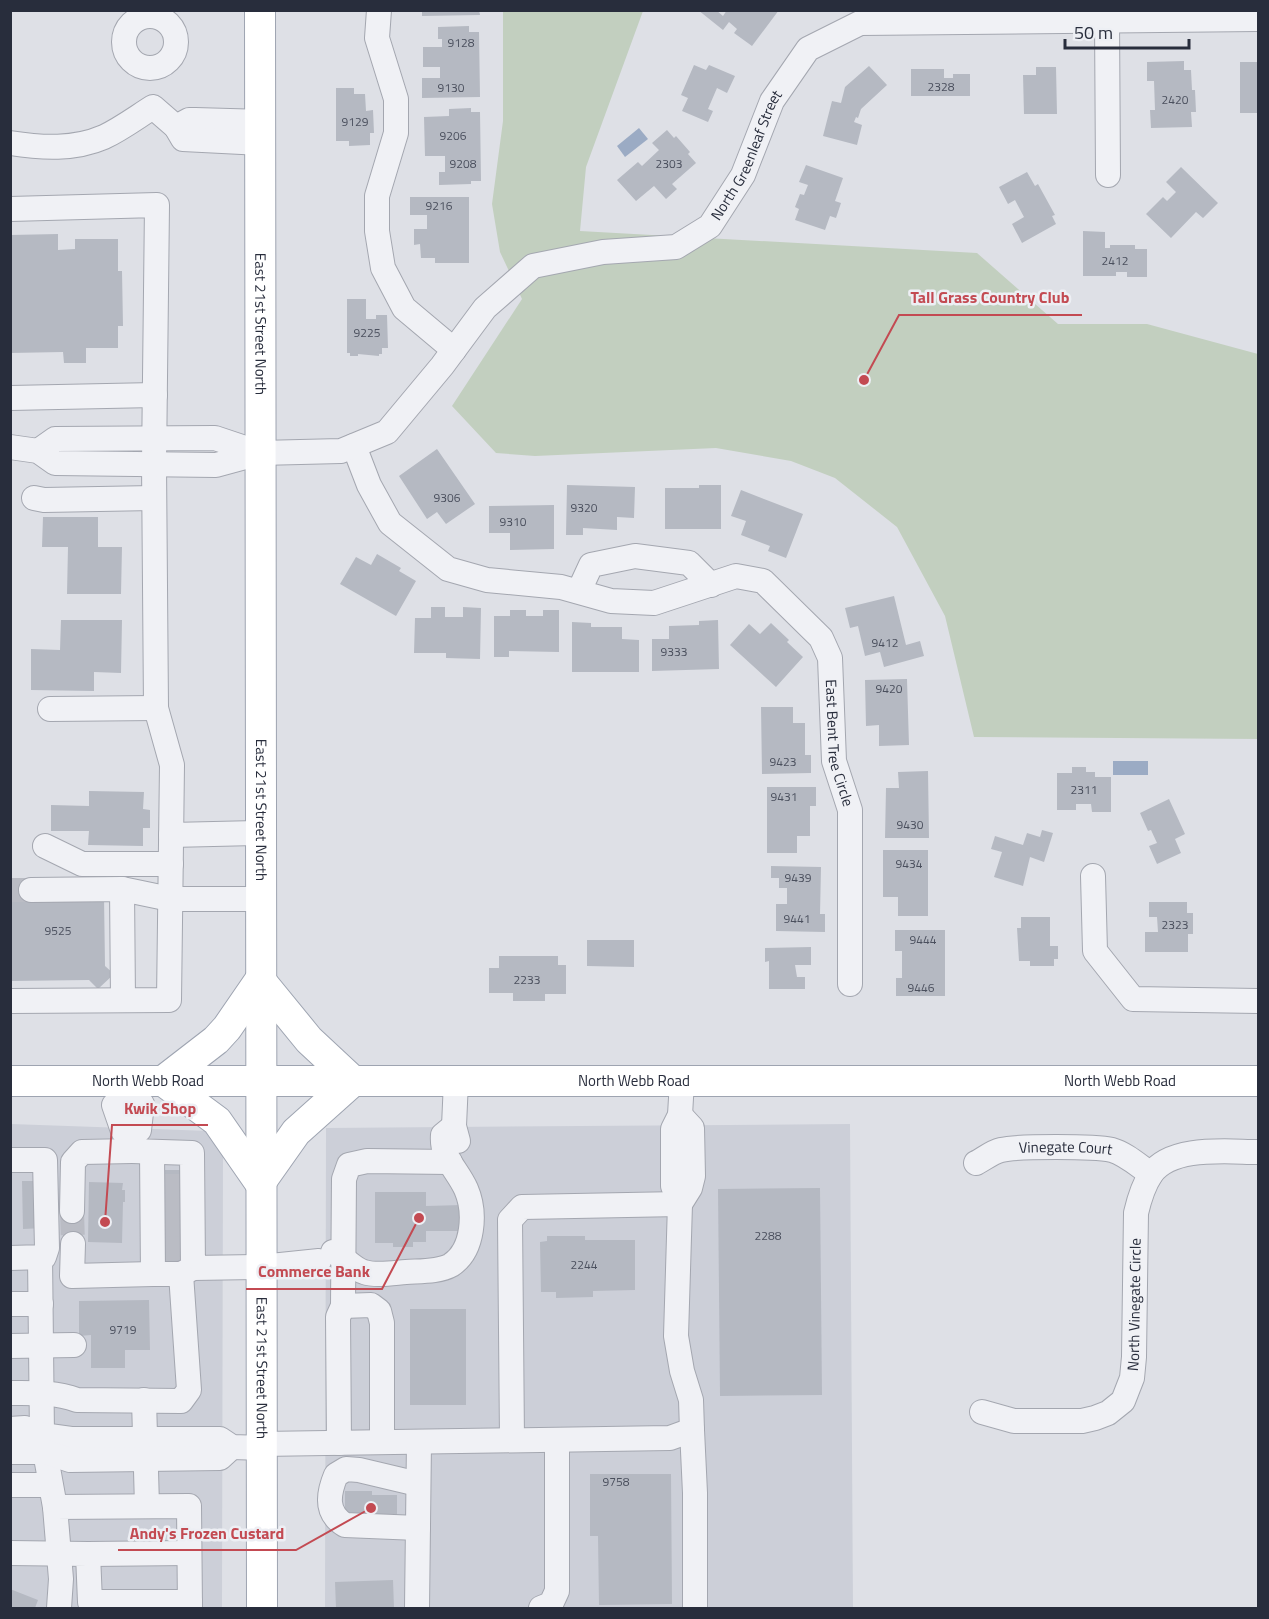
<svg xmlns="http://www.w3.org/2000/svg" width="1269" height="1619" viewBox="0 0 1269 1619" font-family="'Titillium Web',sans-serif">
<rect width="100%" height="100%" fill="#dee0e6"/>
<g fill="#cccfd8">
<path d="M11,1124L210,1131L223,1153L222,1608H11Z"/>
<path d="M850,1124L853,1608H325L326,1128Z"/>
</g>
<path fill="#c2cfbf" d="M503,11H643L586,167L580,231L977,253L1058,324H1147L1258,354V739L974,737L945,616L897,527L835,478L791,461L716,448L535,456L496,453L452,406L522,299L500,252L492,204L503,121Z"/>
<g fill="#9babc4">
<path d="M639,128L648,139L625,157L617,146Z"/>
<rect x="1113" y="761" width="35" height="14"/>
</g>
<g fill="#b5b9c2">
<path d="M422,10H479L480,15L422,16Z"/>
<path d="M698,10H716L723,16L727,10H779L752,46L734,33L737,29L729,22L723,30Z"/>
<path d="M469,26V32H479L480,97L422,98V78H440V67H423V47H442V39H438V27Z"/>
<path d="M1184,61V70H1191L1192,90H1195L1196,112H1191L1192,127L1151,128L1150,110H1155L1154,81H1147V62Z"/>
<rect x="1240" y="62" width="18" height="51"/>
<path d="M694,65L706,70L709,65L735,76L727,93L717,88L708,109L713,111L708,122L682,111L688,98L681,95Z"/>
<path d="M869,66L887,85L861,109L858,118L856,117L854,122L862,125L857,145L823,136L832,101L841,103L845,87Z"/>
<path d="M1036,67H1056L1057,114H1024L1023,75H1036Z"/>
<path d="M911,69H944V78H953V74H970V96H911Z"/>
<path d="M336,88H354V94H365L366,111L373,110L374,133H370V145L349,146V141H336Z"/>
<path d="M471,108V112H480L481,181H471V184L439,185V172H445V156H425L424,117L449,116V109Z"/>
<path d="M667,130L674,138L676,136L690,152L688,154L696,163L672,184L677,189L666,199L654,186L636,201L617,180L638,162L642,166L659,150L652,143Z"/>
<path d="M806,165L843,178L835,201L841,203L836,218L830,216L825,230L795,220L799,209L795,207L800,194L804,195L808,185L799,182Z"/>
<path d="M1181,167L1218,203L1203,218L1196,212L1171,238L1146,214L1163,197L1167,201L1176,192L1166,182Z"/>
<path d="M1027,172L1035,186L1038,184L1055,215L1052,216L1056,224L1022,243L1012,224L1024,217L1015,200L1008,204L999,187Z"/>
<path d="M410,197H469V263H435V258H421L420,244L414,245V229H427V215H410Z"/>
<path d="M1083,231L1105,232V248H1110V245H1135V249H1147V277H1127V272H1116V276H1083Z"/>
<path d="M58,234V250L75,249V239H118V271H122L123,326H118V348H86V363H64L63,352L10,353V235Z"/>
<path d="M347,299H366V319H376V315H387L388,348H382V354H379V356L358,354V356H350V353H347Z"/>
<path d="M437,449L475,504L446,524L437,512L427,519L399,476Z"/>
<path d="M567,485L635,487L634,518L617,517V530L583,528V535H566Z"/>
<path d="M699,485H721V529H665V488H699Z"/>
<path d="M741,490L803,514L786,558L768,551L770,546L741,535L746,521L731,516Z"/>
<path d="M554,505V549L510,550V533H489V506Z"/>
<path d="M43,517H98V547H122L121,594H67L68,547H42Z"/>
<path d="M377,554L401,568L399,571L416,581L396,616L340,584L356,557L371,565Z"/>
<path d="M894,596L906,645L920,641L924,656L884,667L880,652L865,656L858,626L850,628L845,608Z"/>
<path d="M431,607H445V617H463V607L481,608L480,659L446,658V653H414L415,618H431Z"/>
<path d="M510,610H526V616H543V610H559V652L509,651V657H494V616H510Z"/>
<path d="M61,620H122L121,673L94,672V691L31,690V649L60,650Z"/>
<path d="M718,620L719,669L652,671V639H669V626L699,625V621Z"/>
<path d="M572,622L591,623V627H622V639L639,640V672H572Z"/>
<path d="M771,623L789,640L787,642L803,657L776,687L730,645L749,624L760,634Z"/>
<path d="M907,679L909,745L879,746V725L866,726L865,680Z"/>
<path d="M761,707H793V723H805V755H811V773L762,774Z"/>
<path d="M1072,767H1086V772H1095V777H1111V812H1092L1091,804H1076V810H1057V773H1072Z"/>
<path d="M928,771L929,838H885L886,788H899L898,772Z"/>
<path d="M767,787H816V806H810V836H797V853H767Z"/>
<path d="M89,791L144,792L143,809L150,810V828H143V846L88,845L89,831H51V805L89,806Z"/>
<path d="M1169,799L1185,834L1175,839L1181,853L1157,864L1149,846L1157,843L1151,830L1148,831L1140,813Z"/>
<path d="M1042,830L1053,833L1044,862L1030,857L1023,886L994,877L1002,852L991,849L995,836L1023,845L1027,833L1040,837Z"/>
<path d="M883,850H928V916H898V897H883Z"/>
<path d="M771,866L821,867L820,914H825V932L776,931V904H787V888H779V878H771Z"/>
<path d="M10,883H31L104,896L105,966L114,974L98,989L89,980L10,981Z"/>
<path d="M1149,902H1187V913H1193V934H1188V952H1145V932H1158L1157,917H1149Z"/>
<path d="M1021,917H1050V946H1058V959H1054V966H1030V961H1019L1017,928H1021Z"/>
<path d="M895,930H945V996H896V978H902V951H895Z"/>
<path d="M587,940H634V967L587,966Z"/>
<path d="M811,947V965H795L797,977H805V989H769V961L765,962V948Z"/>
<path d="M499,956H558V965H566V994H545V1001H513V993H489V968H499Z"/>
<rect x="162" y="1170" width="21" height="95"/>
<path d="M22,1181H42L43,1228L23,1229Z"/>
<path d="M89,1182L123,1183L122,1190H125V1202H123L122,1243L88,1242Z"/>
<path d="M820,1188L822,1395L720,1396L718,1189Z"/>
<path d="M375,1192H426V1206L462,1205L463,1231H426V1242H413V1247H393V1243H375Z"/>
<rect x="63" y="1211" width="16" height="33"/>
<path d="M547,1236H585V1240H635V1290L593,1291V1297L556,1298V1292H541L540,1242L547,1241Z"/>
<path d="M149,1300L150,1350H125V1368H91V1335L79,1336V1301Z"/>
<rect x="410" y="1309" width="56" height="96"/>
<path d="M590,1474H671L672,1604L599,1605L598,1536H590Z"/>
<path d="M345,1491H372V1495H397V1521L345,1529Z"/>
<path d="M393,1580L394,1608H336L335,1582Z"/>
<path d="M10,1589L38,1600L35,1608H10Z"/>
</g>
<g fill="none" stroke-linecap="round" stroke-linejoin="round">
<g stroke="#babcc4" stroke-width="24" stroke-dasharray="24 12" stroke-linecap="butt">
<path d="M10,890H31"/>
<path d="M162,1186H183"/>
<path d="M162,1208H183"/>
<path d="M72,1211L73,1244"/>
<path d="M162,1228H183"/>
<path d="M162,1249L183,1248"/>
</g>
<g stroke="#a4a7b0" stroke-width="26">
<g id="minor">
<path d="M379,10L377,38L396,99V133L377,196V231L383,268L404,308L454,350"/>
<circle cx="150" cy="42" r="26"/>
<path d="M1107,20L1108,175"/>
<path d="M176,127L189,120H195L260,122"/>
<path d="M10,143C42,148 74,150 104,137C121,129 137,117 153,107L176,127L183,139L260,143"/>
<path d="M10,209L157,205L154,464L156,708L172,765L169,1000L10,1001"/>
<path d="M10,398L155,395"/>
<path id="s1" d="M354,446L369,485L390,523L448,569L487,580L561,587L611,601L654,603L736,576L763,581L821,638L830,658L834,761L850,810V984"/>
<path id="s2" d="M10,447L38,451L55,463L216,465L260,453L341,451L387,432L442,366L485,308L533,266L603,252L676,247L710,226L743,175L772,101L808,49L860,23L1258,19"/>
<path d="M38,451L55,439L215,438L260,453"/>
<path d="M34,498L44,500L154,498"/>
<path d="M579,591L591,565L635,556L689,563L711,585"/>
<path d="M50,709L156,708"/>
<path d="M171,835L260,833"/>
<path d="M45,846L82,864H171"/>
<path d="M1093,876L1095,951L1133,999L1258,1001"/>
<path d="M122,889L123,1000"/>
<path d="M31,890L122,889L170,899H260"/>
<path d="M456,1081L454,1126L458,1141"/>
<path d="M131,1136L139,1130L142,1104L129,1101L114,1105L123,1131L131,1136L132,1151L192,1153L193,1268L261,1267L319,1261"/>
<path d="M152,1152L153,1274H181L193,1268"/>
<path d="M10,1160H45L47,1248L44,1257L10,1258"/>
<path id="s3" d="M976,1163C984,1159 992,1152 1001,1150C1018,1146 1094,1146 1112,1150C1126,1154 1139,1166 1151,1174"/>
<path d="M680,1204L690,1188L693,1176L692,1128L680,1115"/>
<path d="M72,1211L73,1162L82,1152L132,1151"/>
<path d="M73,1244L72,1276L153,1274"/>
<path d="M333,1252C342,1255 353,1269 364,1272C376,1276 393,1273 406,1272C419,1271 439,1272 451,1265C474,1250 476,1212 466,1189C457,1169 441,1158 443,1135L454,1126"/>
<path d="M40,1257L42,1435L55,1507"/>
<path d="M10,1304H41"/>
<path d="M343,1306L371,1305L379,1311L382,1323V1442"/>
<path d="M10,1346L74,1345"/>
<path d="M10,1393C34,1393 55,1392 77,1400L181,1401L189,1390L181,1274"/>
<path d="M144,1400L147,1506"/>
<path id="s4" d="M982,1412L1014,1421H1082L1095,1418L1108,1413L1123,1401L1132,1378L1134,1357L1136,1213C1139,1200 1143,1186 1151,1174C1172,1145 1227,1152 1258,1152"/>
<path d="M10,1429L25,1428L42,1435L71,1439H220L232,1447L261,1448"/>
<path d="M692,1430L695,1493V1608"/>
<path d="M512,1440L510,1220L522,1207L680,1204"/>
<path d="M339,1443L338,1317L343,1306L344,1179L349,1165L367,1161L450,1162"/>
<path d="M261,1444L670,1438L692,1430L691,1400L682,1371L676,1336L680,1204L673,1186V1129L680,1115L682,1081"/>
<path d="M10,1452H46L70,1460L220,1458L232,1447"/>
<path d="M10,1485H50"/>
<path d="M418,1528L345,1525C325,1513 328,1494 336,1475L346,1469L359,1470L418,1484"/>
<path d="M10,1553L88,1554L90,1602H190"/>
<path d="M88,1554L189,1553"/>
<path d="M59,1608L61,1579L55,1507L189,1506L190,1608"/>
<path d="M417,1608L419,1442"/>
<path d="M541,1608L551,1604L557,1591V1440"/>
</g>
</g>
<g stroke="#9ea4b1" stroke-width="32">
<g id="major">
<path id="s5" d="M260,10L262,1608"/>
<path d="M260,980L309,1040L353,1081L296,1132L260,1183L217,1121L163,1081L216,1040L227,1028Z"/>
<path id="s6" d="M10,1081H1258"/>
</g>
</g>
<use href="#minor" stroke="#f0f1f5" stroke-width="24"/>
<use href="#major" stroke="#fff" stroke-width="30"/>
</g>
<g text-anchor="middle" stroke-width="5" stroke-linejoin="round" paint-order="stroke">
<g font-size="12" fill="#4b505e">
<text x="461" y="47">9128</text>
<text x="941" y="91">2328</text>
<text x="451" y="92">9130</text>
<text x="1175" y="104">2420</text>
<text x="355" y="126">9129</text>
<text x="453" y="140">9206</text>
<text x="463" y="168">9208</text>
<text x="669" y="168">2303</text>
<text x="439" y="210">9216</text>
<text x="1115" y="265">2412</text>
<text x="367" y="337">9225</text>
<text x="447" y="502">9306</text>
<text x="584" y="512">9320</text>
<text x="513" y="526">9310</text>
<text x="885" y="647">9412</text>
<text x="674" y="656">9333</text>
<text x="889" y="693">9420</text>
<text x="783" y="766">9423</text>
<text x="1084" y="794">2311</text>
<text x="784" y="801">9431</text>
<text x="910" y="829">9430</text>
<text x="909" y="868">9434</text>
<text x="798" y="882">9439</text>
<text x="797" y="923">9441</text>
<text x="1175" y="929">2323</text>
<text x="58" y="935">9525</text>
<text x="923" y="944">9444</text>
<text x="527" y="984">2233</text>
<text x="921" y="992">9446</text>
<text x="768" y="1240">2288</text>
<text x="584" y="1269">2244</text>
<text x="123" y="1334">9719</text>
<text x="616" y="1486">9758</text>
</g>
<g font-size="15" fill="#282d3c" stroke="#edeff4">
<text dy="5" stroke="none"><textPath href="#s2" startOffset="873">North Greenleaf Street</textPath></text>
<text dy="5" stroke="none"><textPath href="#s5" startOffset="314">East 21st Street North</textPath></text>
<text dy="5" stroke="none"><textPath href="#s1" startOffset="672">East Bent Tree Circle</textPath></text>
<text dy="5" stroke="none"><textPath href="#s5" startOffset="800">East 21st Street North</textPath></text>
<text dy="5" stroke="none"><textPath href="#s6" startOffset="138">North Webb Road</textPath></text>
<text dy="5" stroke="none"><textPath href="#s6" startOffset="624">North Webb Road</textPath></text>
<text dy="5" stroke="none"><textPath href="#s6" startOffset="1110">North Webb Road</textPath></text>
<text dy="5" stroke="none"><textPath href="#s3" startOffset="93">Vinegate Court</textPath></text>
<text dy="5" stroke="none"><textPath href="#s4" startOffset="246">North Vinegate Circle</textPath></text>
<text dy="5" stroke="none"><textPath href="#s5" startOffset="1358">East 21st Street North</textPath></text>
</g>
</g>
<path fill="none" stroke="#c34a52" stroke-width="2" d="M864 380L899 315H1082M105 1222L112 1125H208M419 1218L382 1289H246M371 1508L296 1550H118"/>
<g fill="#c34a52" stroke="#edeff4" stroke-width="2">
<circle cx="864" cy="380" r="6"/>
<circle cx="105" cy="1222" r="6"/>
<circle cx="419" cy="1218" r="6"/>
<circle cx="371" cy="1508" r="6"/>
</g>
<g font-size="16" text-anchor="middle" font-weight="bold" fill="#c34a52" stroke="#edeff4" stroke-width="5" stroke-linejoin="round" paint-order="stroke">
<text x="990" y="303">Tall Grass Country Club</text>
<text x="160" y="1114">Kwik Shop</text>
<text x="314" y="1277">Commerce Bank</text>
<text x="207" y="1539">Andy's Frozen Custard</text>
</g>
<rect width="1269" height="1619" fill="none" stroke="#282d3c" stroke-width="24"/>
<path d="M1065 39v9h124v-9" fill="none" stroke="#282d3c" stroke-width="3"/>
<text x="1074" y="39" font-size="18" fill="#282d3c" stroke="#edeff4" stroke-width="4.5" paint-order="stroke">50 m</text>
</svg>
